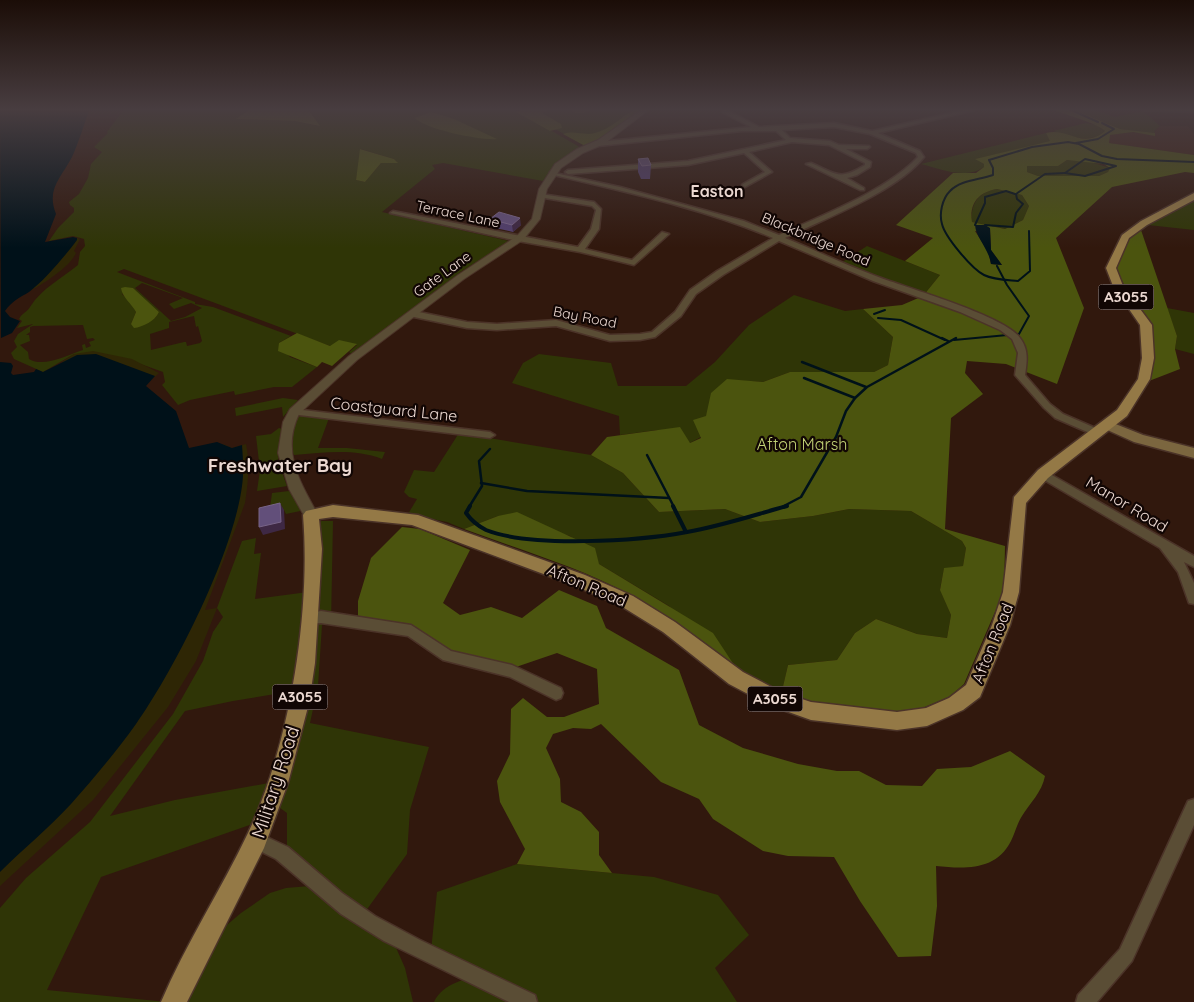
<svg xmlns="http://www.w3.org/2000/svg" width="1194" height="1002" viewBox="0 0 1194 1002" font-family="Quicksand,sans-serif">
<rect width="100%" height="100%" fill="#31180d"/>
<path fill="#3e1e11" d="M1160,126H1188L1194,134V155L1109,143V135L1133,132L1155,135L1154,131Z"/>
<g fill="#2f3506" fill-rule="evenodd">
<path d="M125,108H249V110L237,119L294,121L319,126L307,108H512L583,149L558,161L543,181L443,163L432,165L435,169L382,212L509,241L507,243L462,271L354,356L349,352L357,345L330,346L124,269L117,272L195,302V304L213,307L291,336L279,343L290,357L317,367L292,387H274L235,395L234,391L190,400L178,405L162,385L165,382L163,372L135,362L74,354L43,372L14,359L11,353L17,347L14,341L18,334L33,324L17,328L22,321L19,319C22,313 27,312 30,307C42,288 61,279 78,265L80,252L85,246L84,239L73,236L49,241L58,228L74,212V208L70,205L69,202L79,194L88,178L91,164L102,152L94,147L108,133L107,132ZM361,149L394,159L397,162L381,163L365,182L356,180ZM142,283L183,298L169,304L174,309L191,303L202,308L185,317L171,321L135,288ZM133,288L159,312L155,318L131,324L136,312L133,304L122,294ZM194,316L196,327L198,326L202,341L200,343L187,346L186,342H184L151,350L150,334L169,328V322ZM83,325L87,339L93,338L95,340L89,342L91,346L86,348L85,344L82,345L83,350C67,355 44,368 29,359L28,352L20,345L30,341L29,335H26L30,332V327L33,326Z"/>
<path d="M518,108H646L587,147Z"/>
<path d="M1070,108H1090L1115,117L1143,111L1160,126L1154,131L1155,133L1120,129Z"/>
<path d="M1086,123L1101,126L1105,131C1088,145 1072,136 1053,131Z"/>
<path d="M1046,133L1051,141L976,159L984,164V167C966,180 940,169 921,164Z"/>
<path d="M1067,160L1088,161L1110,168L1108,172L1099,176H1038L1027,172V166H1058Z"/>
<path d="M997,189L1022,195L1029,206L1023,220L1005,229L972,222C970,203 979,192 997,189Z"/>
<path d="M1194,201V230L1148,225Z"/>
<path d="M867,246L940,275L923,296L841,263Z"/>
<path d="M794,295L845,311L863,309L893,337L888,365L874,372H790L763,382L727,380L706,416L701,437L690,443L657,430L620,435L619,416L512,383L523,363L539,354L611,363L618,386H686L715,362L749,325Z"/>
<path d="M1167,308L1194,313V354L1175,349L1177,336Z"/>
<path d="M283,398L298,400L283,417L282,407L236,416L235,408Z"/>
<path d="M298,415L329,418L318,448H347L385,452L382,459C353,448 324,453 294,455L291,449L294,422Z"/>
<path d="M279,428L283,429L278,461L287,486L257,491L260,470L256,436L271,434Z"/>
<path d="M459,433L591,455L623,473L659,512L725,509L760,522L813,516L849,509L911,511L962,541L966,548L963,566L944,569L940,589L951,615L947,638L917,634L876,619L855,633L837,660L788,665L781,695L740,674L669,606L599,564L570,536L498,516L464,529L447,522L408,514L417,499L409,497L404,492L414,470L434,472Z"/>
<path d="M289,491L305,510L286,514L284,510L270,508L272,493Z"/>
<path d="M321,521H333L331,623L322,625L318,686L310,723L429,747L410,810L407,854L365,912L347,903L287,847V813L276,805L316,590Z"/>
<path d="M256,538L254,554L261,553L255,599L308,592L299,690L233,701L185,711L110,816L175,800L274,782L261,821L101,877L47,990L167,1002H0V908L26,878L90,822L173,714L203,661L213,632L223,617L217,608L242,541Z"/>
<path d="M517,864L654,877L718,895L749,935L715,968L737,1002H434C443,983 466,979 485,973L431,951L437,892Z"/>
<path d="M310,886L394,943L405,968L413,1002H181L215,935L241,913L270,893L286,888Z"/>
</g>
<g fill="#4b540e" fill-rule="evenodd">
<path d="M249,108H307L320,126L294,121L236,119L249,110Z"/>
<path d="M524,108H589L591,110L584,113H575L570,108L551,109L542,113L561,124L562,128L550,131L516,112Z"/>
<path d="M637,108H646L630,122L587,147L563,134C575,130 584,136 595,133C611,129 623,115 637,108Z"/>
<path d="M1048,108H1070L1120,129L1155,133V136L1133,132L1110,135L1109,143L1194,155V173L1185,172L1112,187L1056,238L1084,308L1057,384L1006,364L967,361L965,373L983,394L951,418L945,529L1005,546L1004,591L964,684L949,697L920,709L899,713L815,703L781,695L788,665L837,660L855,633L876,619L917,634L947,638L951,615L940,590L944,568L963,566L966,548L962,541L911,511L849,509L813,516L760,522L725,509L659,512L623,473L591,455L607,437L680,427L690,443L701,438L693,420L706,416L711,393L727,379L763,382L790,372H874L888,365L893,337L863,309L902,305L923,296L940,275L905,261L933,238L896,225L953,173H976L984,167V164L975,159L1050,141L1046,133C1068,127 1082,150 1105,131C1100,124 1060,113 1048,108ZM1067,160L1104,164L1110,168L1108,172L1099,176H1038L1027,172V166H1058ZM997,189L1022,195L1029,206L1023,220L1005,229L972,222C969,203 979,192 997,189ZM990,229L991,250L1002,265L991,264L988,251L975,231Z"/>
<path d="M431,112L454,119L497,139C482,141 424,129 415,118Z"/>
<path d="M360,149L394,159L398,163H381L365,182L356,180Z"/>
<path d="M1141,230L1177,336L1175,349L1180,369L1149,381L1152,360V326L1125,287L1116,268L1128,239Z"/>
<path d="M125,287L133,288L159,312C155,321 143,327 134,328L131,324L136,312C132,304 122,297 121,288Z"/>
<path d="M297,333L330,346L339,340L357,344L332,366L322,362L317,367L278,351L279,343Z"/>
<path d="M517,512L595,548L599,564L713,633L740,674C705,646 671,616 631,595C579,567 520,550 464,529L498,516Z"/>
<path d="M402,527L420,529L470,550L443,603L460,615L491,607L522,618L559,590L597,606L606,628L679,670L699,725L743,748L798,764L837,771H859L886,785L922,786L937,769L971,767L1010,751L1045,776C1042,792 1030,803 1022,816C1017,824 1015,833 1011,841C996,871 964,869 936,866L937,906L931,956L898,957L860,901L834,857L788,856L763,851L713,819L699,799L661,782L601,724L591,729L573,728L553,734L546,748L560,779L561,802L581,812L599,832V855L612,873L517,864L525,849L500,802L497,781L510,754L511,709L523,698L547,717H564L599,704L597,669L557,653L516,667L450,651L358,617V601L371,558Z"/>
</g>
<g fill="#2e2605">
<path d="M77,238L80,239L74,251L76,253C70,267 43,284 30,291L57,264Z"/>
<path d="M93,351L132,359L159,373L150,381L62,362L74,354Z"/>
<path d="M223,444L232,448L246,444C250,464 248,484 245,503L205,610L217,608L196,661L168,707L93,800L0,886V846Z"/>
</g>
<g fill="#001119">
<path d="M0,108H90C84,124 79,142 72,157C61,178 46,189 56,214L45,242L73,237L77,238V240C65,256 44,281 29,292C19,298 12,301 5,311L10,317L20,321L12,333L1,338Z"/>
<path d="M975,225H985L990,228L991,250L1002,265L991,264C989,249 976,238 975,225Z"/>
<path d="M96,354L155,376L146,386L176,411L189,448L217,442L232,448L242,445C243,459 244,472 242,486C233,554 175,669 136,724C116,752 93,779 71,804C49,828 23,849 0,872V362L11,363L13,366L11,373L13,375L34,372L36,369L43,372L77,355Z"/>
</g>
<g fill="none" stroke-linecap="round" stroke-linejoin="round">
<g stroke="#001119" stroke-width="2">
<path d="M1067,108L1098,122"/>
<path d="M1076,143L1098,139L1114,129L1102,123"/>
<path d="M1085,159L1116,166L1085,176L1065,173Z"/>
<path d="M975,225L985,203V197L1006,191L1015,194"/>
<path d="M985,225L1013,227L1016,213L1023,204L1017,199L1016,194L1045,174L1065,173"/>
<path d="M1029,231L1030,271L1018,281C1007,280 994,280 984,275C972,269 945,237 942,224C939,214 942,199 950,191C960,180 979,180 993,175V168L989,160L1032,147L1068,142L1079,144L1102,156L1117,159L1194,162"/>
<path d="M874,314L885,310"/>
<path d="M878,318L901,320L945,340"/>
<path d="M954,340L1019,334L1029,316L1007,285L997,266"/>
</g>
<g stroke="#001119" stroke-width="2.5">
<path d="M942,338L948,341"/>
<path d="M802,362L866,387"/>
<path d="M804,378L855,398"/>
<path d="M647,455L674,507"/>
<path d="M481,483L527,491L669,498"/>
<path d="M469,507L482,486L479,461L490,449"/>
<path d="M782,507L801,497L836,437L846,411L855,398L867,387L956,338"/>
</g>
<g stroke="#001119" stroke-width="4">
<path d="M470,506L466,513C471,520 478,526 486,530C531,548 639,541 687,532C721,526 754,515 787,506"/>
<path d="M673,506L686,532"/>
</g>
<g stroke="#4b3328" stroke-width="3">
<g id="minor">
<path d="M722,108H728L727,110L759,127L834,123L872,131L973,108H983L878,133L920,151L924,157C896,192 826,218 785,238C817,251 848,266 881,278C908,288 1007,317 1020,338C1029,350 1027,361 1025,375L1050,404L1063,414L1100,430L1101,432L1100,434H1092L1055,418L1044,408L1015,375L1018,353L1012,339L1000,330L960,312L873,281L779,241L723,275L696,294L681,316L655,337L640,340L610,341L556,326L497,330L467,328L414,317L410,314L414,311L467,322L497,324L556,320L610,335L640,334L652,332L675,312L690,290L717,271L773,238C702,208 625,192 550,174V172L620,187L744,221L779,235C822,215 886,191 918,157L916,153L870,134L834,127L782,130L790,138L830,141L839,145L869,146L870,147L867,149H846L871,162L870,167L857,175L847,178L864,188V190H860L806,164L811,163C837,174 839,181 865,165V163L829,145L792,142L749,152L772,172L745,187L742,185L743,184L765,172L744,153L688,165L568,174L565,172L568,170L688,161L786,140L776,131H742L598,146L595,144L598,142L751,127L722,112Z"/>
<path d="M1141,108H1194V112L1143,110Z"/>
<path d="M541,194L594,202L601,209L599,229L585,249L632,260L662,232L669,234L634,265L580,252L518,241L390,213L393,211L578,247L591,229L596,210L592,206L539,197V195Z"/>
<path d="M294,409L490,432L495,435L490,438L291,414L289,412Z"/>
<path d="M1043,470L1194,556V567L1184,562L1194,583V604L1189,603L1178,572L1160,548L1039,477L1038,474L1039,471Z"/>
<path d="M321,611L411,625L451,651L512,665L561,688L563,693L561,698L556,700L510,677L443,660L408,636L321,623L310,624L305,622L303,618L305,614Z"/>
<path d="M1194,799V825L1132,961L1097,1002H1076L1078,995L1120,949L1188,801Z"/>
<path d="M256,832L288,847L342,893L375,916L420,940L535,995L537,1002H509L384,941L341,914L276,859L250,846L248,840L250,834Z"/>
</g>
</g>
<g stroke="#4b3328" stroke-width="2">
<path id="tertiary" d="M644,108H651L604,144L583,153L561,168L547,189L540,219L523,240L464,279L357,360L299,414C281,452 300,482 318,515L316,519H306L289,489L278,453L283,422L290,409L349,356L458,275L517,236L532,219L539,189L555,164L577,149L598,140Z"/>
</g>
<g stroke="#4b3328" stroke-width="3">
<path id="secondary" d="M1108,421L1143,435L1194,448V458L1134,442L1103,428L1101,425Z"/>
</g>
<g stroke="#4b3328" stroke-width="3">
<path id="primary" d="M1194,193V200L1147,225L1129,238L1116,268L1123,286L1152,325L1154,358L1150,379L1127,416L1048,478L1026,503L1019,592L1010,625L980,697L963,710L927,726L897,730L811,720L769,705L729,684L663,632L621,606L573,585L412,525L333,517L319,519L322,549L315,663L309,703L288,783L264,848L187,1002H161C186,943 221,890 248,833C290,744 311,613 303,515L306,511L333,505L418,515L585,575L633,596L675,622L743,672L781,692L811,702L897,712L926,708L949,698L966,685L992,625L1003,592L1014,497L1038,470L1117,410L1138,379L1142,358L1140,325L1113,286L1106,268L1122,235L1141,221Z"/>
</g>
<use href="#minor" fill="#5a4d35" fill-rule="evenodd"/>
<use href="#tertiary" fill="#5a4d35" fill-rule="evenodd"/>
<use href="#secondary" fill="#7b663f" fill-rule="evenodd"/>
<use href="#primary" fill="#947946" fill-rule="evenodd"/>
</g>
<g fill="#523f6f">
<path d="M638,159L651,165L650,179H641L638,172Z"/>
<path d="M490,219L521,225L513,232L491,227Z"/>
</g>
<g fill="#3e2844">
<path d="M520,218L521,225L513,232L512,225Z"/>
<path d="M280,503L284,510L285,529L263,535L259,527Z"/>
</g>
<g fill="#624f7a" stroke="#786488">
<path d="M648,158L651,165L642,166L638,159Z"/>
<path d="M499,212L520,218L512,225L490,219Z"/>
<path d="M280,503L281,522L259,527V508Z"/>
</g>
<linearGradient id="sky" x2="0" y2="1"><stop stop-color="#1b0d07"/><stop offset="0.44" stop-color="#483d40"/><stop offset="1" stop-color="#483d40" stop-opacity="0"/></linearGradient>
<rect width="1194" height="248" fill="url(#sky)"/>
<g text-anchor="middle" stroke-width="4.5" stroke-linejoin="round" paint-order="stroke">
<g font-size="14" fill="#ebd8d1" stroke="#110604">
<text transform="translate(458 214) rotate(12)" y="5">Terrace Lane</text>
<text transform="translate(816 239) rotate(23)" y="5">Blackbridge Road</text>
<text transform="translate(442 274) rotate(-36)" y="5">Gate Lane</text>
<text transform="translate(585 317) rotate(11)" y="5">Bay Road</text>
</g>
<g fill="#110604" stroke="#aa9994" stroke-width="1">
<rect x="1098.5" y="284.5" width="55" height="25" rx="4"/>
<rect x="272.5" y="684.5" width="55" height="25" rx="4"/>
<rect x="747.5" y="686.5" width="55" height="25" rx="4"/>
</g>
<g font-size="15" font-weight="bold" fill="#ebd8d1">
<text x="1126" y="302">A3055</text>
<text x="300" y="702">A3055</text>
<text x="775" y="704">A3055</text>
</g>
<g font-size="16" font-weight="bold" fill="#ebd8d1" stroke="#110604">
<text x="717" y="197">Easton</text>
</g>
<g font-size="16" fill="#ebd8d1" stroke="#110604">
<text transform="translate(394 409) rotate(6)" y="6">Coastguard Lane</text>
<text transform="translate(1127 504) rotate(31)" y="6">Manor Road</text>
<text transform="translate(587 585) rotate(23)" y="6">Afton Road</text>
<text transform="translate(992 643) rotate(-68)" y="6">Afton Road</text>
</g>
<g font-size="16" fill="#c3d376" stroke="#110604">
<text x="802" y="450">Afton Marsh</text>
</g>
<g font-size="19" font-weight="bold" fill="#ebd8d1" stroke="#110604">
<text x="280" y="472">Freshwater Bay</text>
</g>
<g font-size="19" fill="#ebd8d1" stroke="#110604">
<text transform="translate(275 782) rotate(-72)" y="7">Military Road</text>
</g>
</g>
</svg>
